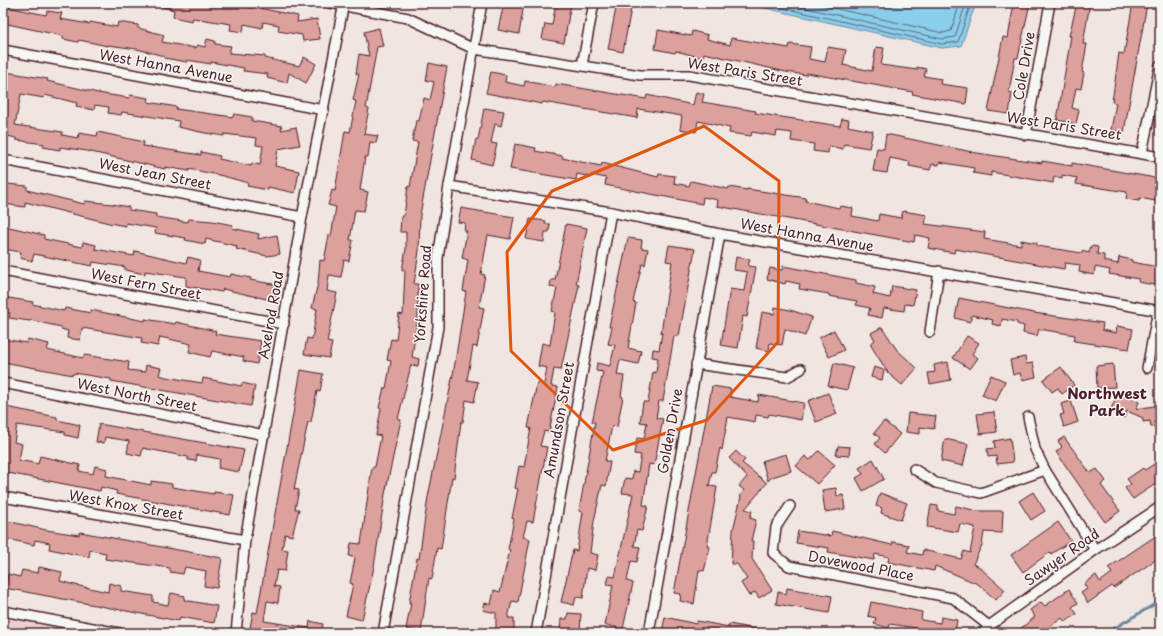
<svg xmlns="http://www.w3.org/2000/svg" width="1163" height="636" viewBox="0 0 1163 636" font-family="'Playpen Sans',sans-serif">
<rect width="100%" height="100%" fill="#f1e5e1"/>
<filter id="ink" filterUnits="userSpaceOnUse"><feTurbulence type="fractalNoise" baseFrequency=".025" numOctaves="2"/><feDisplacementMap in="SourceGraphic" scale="8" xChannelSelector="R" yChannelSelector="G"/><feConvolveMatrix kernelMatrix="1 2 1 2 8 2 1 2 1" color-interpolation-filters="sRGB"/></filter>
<g filter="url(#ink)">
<path fill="#ebd1cd" d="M3,616L90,633H3Z"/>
<path fill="#89ceeb" stroke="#70889e" d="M743,3H976L961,46L942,48Z"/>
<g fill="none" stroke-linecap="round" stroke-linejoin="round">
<g stroke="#636578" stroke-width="1">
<path d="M761,3L942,44L958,42L971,3"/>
<path d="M784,3L942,39L955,37L966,3"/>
<path d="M811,3L943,33L951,31L960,3"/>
</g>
<path stroke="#70889e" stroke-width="3" d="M1106,633L1160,601"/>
</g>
<g fill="#dca19d" stroke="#4a1f2b" fill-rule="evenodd">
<path d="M159,3H228L252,8L253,3H260L259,8L298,16L297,22L317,19L320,39L303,41L302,35L278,31L279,25L263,22L262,28L244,24L243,32L230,30L231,24L193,18L192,21L173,17L174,10L159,6Z"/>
<path d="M504,3H524L519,34L498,30Z"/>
<path d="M556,3H571L564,43L542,39L545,24L552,25Z"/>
<path d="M617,3H632L623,52L608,49Z"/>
<path d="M1014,3H1030L1018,58H1015L1009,92L1012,93L1009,114L988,111L1003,37L1008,38Z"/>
<path d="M1077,3H1090L1083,44H1087L1082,72L1084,73L1081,89L1076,88L1072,108L1079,110L1076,124L1057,120L1071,36H1069Z"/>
<path d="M1133,3L1147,4L1124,132L1111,130L1116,103L1112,102L1119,53L1124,54Z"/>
<path d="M3,6L46,15L47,11L62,13L60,19L89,24L90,22L117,27L118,22L138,25V28L164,35L162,42L196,48L197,45L205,47L207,39L215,41V44L231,46L229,53L265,56V58L299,66L304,57L316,64L306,83L289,73L287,83L267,78L268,74L243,71L244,68L211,62V64L187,60V62L164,58V56L137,49L108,45V46L79,40L78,42L63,39V36L3,23Z"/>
<path d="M379,28L383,46L377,47L366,108L369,109L364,134L378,136L376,143L370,142L368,157H365L360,190L368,192L364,211L355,210L350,240H353L349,261L344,260L341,277L329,275L327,291L337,293L327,342L332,343L329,358L304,354L307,338L312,339L317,309L312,308L318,283L320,260L324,261L329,235L331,236L336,207L328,205L332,190L335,191L345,131L350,132L356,101L353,100L359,74H356L359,54L369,56L364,32Z"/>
<path d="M658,30L691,36L692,31L708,35L707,39L730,45L731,38L789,48L790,44L811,47L809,59L825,62L828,47L846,50L843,65L872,71L876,47L884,48L881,65L917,70V67L926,69L924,76L941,79L940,84L968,88L966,104L912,94L913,92L807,73L806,75L786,72L704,53L703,58L676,51L675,53L655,49Z"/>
<path d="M429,63L447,67L420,215L419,251L414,284H418V316L412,357L419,359L418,366L411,365L398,419L401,420L385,494L374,567L362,620L346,616L353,584L350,583L355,558L349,556L351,543L361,544L372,467H375L381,436L376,435L381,409L379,408L384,388H386L391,361L387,360L391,339L396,340L399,314L403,315L405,270H402L406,249V232H400L401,216H404L408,186L410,187L418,142L412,141L416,121H419L424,98L430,100L434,82L426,80Z"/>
<path d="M6,72L48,79L47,81L98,93L129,98L130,95L149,98L148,102L177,107L176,109L233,117L234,114L252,117V121L282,126L281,130L296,127L300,145L278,149L275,166L299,171L295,193L268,187V190L247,186L248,183L223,176L189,169V171L165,167V169L87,151L60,147V150L43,147L44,144L16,140V138L3,135V80ZM21,94L44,98L45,95L77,103L76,106L94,110L95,105L109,107L108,113L121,115L122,112L179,121L178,127L205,133L224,136V134L257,138L256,145L263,146L260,165L252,163L251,166L219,159L220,156L201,152V155L143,146L144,142L98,132L97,136L79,133L78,138L62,135L63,132L15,125Z"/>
<path d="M491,72L506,75L505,82L524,86L525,81L555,87L556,84L646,99L647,95L693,105L696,92L704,94L702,102L756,111L755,113L840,126L842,119L849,120L848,126L873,131L869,148L844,144L843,149L829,146L828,153L813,151L814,144L791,141L792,133L777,131L776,136L752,132L751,136L729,133L730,128L698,121L696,132L680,129L682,116L670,114L638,109L637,118L543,102L542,104L486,93Z"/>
<path d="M484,108L504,111L501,126L495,124L491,143L497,144L492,165L472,160L476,139L478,140Z"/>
<path d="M886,134L977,153L1042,163V161L1072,166V163L1150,177L1160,180V202L1140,198L1139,201L1126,199L1127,192L1076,184L1077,178L1062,175V178L1054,177L1053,183L991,172V176L973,173L974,168L939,162V165L932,164L930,170L909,166L910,162L890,158L887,173L873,171L877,148L884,149Z"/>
<path d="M515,144L536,148L535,151L563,156L562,158L601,166L602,163L658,177L659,174L675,176L674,183L689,186L691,181L728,189L729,187L747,190V189L806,198L805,201L839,208L840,206L853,208L852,216L878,221L879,214L901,218L903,211L927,215L925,224L985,232L984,239L1021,245V240L1037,243V246L1082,253V251L1089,253L1091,246L1098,247L1097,254L1104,255V261L1118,264L1119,257L1132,260V262L1158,267L1157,273H1160V286L1138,282L1139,279L1109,274L1110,270L1095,267L1094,275L1079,272L1080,265L1065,263L1064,269L955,249L954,253L928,248L930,238L915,235L914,242L717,206L718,200L703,197L702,204L620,188L605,185L606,178L591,175V177L577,174L576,180L510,169Z"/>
<path d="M7,184L27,186V190L84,204L85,201L112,204L129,207V210L156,214V217L188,222L189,219L212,221L233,225L232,228L259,234L258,239L277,235L280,254L267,256L236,249L237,246L206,239L205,244L185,240L186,238L155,233L156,228L126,223V226L109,223L25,202V207L4,204Z"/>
<path d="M461,208L514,217L510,239L488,235L481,274L485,275L479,307L484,308L477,347L473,346L467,380L478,382L474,402L466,400L463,422H461L454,478L452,477L441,549L437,548L432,579L429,578L421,632L406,629L411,603H409L417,558L419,559L428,497L454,369L466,292L463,291L468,260L462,258L467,231H464L465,223L458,222Z"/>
<path d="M530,219L546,221L545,224H550L549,232H545L544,242L526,239Z"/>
<path d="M566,224L587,228L576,284L579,285L561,370L554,369L551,386L558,387L549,432L544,431L540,446L547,447L533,522L527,521L523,537L530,539L518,602L512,601L508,618H514V633H496V613L483,610L485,603L491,605L494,590L500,592L510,550L508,549L514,519L512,518L518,489L515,488L519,466L524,467L531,428H528L537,383L544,384L547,368L538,366L542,343L550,345L555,312L552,311L557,288L550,287L551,280H555Z"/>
<path d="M5,226L44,235V239L82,247L83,242L96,245L95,249L134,256L135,251L186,263L188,257L200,260L198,271L230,277L231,274L251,278L250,280L278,285L275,301L223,289L222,292L186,286V277L145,271V274L125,270V267L93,262L92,266L34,254L32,261L20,258L21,252L3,249V234Z"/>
<path d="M628,238L642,240L641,248L648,249L645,265L642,264L633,302L636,303L628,348L641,351L638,364L620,360L617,375L624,376L621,396L623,397L617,427L612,426L605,461L610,462L606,486L602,485L594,521L590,553L598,555L595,570L587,568L583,598L576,597L574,605L561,602L573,550L577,551L583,512L579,511L595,422H592L603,372L596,371L597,363L610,366L615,345L608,344L612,327H609Z"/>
<path d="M669,245L695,249L679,336H674L663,401H659L656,418L663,419L654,465L649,464L643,505L648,506L642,531L637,530L634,546L640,547L637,562L631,561L627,581L633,583L623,629L605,625L613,585L607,584L609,576L615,577L633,494L622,493L625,478L632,479L633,471L638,472L641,455L634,454L637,438L644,439L647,423L640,422L643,402H648L653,372L656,373L658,358L652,357L653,349L659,350L662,333H661L672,262L666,261Z"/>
<path d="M736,257L750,259L748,266L756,267L747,317L743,316L738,348L721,345L730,289L744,291L747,272L734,270Z"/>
<path d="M783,266L856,280V283L875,287L873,294L890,298L892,286L916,290L913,305L905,304L904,311L884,308L882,318L868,315L870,308L856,305L857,301L829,296V294L799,289L800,284L786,281L785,284L767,279L770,268L782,270Z"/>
<path d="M3,297L33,302L32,304L64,311L65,308L91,313V310L145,321V319L175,324L176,322L216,331L215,334L261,341L257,364L243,361L244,357L212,351L210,357L189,352L191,344L160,337L158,346L141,343L142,338L82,328L80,340L67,338L68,331L61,329V327L30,320V321L9,318L10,313L3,311Z"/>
<path d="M959,298L1034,313L1103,323L1102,330L1116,333L1117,326L1133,329L1129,349L1074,341L1075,335L1039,329L1037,336L1023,333L1024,326L1017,324V322L1002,319L1001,326L992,324L993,320L972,315L970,322L955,318Z"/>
<path d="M775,307L790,310L812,317L805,336L785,329L782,345L770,343L769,351L756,348L762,312L774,314Z"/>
<path d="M882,327L897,350L917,368L902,385L888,373L870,344L875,340L871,333Z"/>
<path d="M834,330L844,350L829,357L819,338Z"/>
<path d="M967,336L979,343L972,354L978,358L970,369L953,358Z"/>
<path d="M3,339L27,343L28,339L49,344L47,350L83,358L84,355L129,362L128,370L145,372L146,365L161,368L159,375L166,377L202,383L203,378L241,386L242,383L255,386L251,406L111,381V379L74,373L73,375L3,362Z"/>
<path d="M1025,357L1026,364L1033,363L1036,377L1022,380L1020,373L1013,375L1010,360Z"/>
<path d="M948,362L951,380L930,384L928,373L935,372L934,365Z"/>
<path d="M834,363L853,368L847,390L828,386Z"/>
<path d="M1113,364L1115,387L1097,388L1096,366Z"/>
<path d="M874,367L884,370L882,380L871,377Z"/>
<path d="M1061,367L1074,385L1062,394L1058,388L1052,392L1043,380Z"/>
<path d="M301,370L323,374L320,392L317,391L311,422H308L294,489L299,490L295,509H299L292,536L285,534L282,549L288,550L285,571L277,570L274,586L280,587L278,603L267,601L264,621L309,628L310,621L323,624L321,633H249L253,612L257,613Z"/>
<path d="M991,375L1005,381L996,401L982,395Z"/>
<path d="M712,386L731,389L730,397L758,402L759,395L804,403L801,420L769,414L768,417L756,415L755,422L728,417L722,450L720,448L715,472H712L709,486L717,487L707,546L710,547L704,571L699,570L694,604L680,601L681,594L674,593Z"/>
<path d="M828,393L837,414L816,422L808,401Z"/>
<path d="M1118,393L1139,402L1136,409L1160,405V426L1151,427L1150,421L1143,422V418L1127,411L1124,418L1110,411Z"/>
<path d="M1071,401L1078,422L1064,427L1060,415L1064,414L1061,404Z"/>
<path d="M6,407L57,417V420L80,425L78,438L65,435V432L17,425L14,442L22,444L19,460L38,464L40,456L80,465L79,471L93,474L95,466L107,469L106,476L151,485V481L172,484V487L214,494V492L234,495L230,515L116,494L117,491L101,487L100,491L3,472V420Z"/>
<path d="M994,412L997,432L980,434L977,414Z"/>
<path d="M908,413L936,416L934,429L920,427V434L906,432Z"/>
<path d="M884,421L900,434L885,453L875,444L880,438L874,433Z"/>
<path d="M99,424L244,450L239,472L218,468L220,459L197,455L196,461L188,460V457L143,448L141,456L127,453L129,441L105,437L104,443L96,442Z"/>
<path d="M1064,437L1090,473L1097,469L1106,481L1101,485L1120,511L1105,522L1056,452L1062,447L1058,441Z"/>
<path d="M1010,438L1013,462L997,464L996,456L988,457L987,449L995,448L994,441Z"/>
<path d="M945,439L968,444L963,466L941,461Z"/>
<path d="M838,446L850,447L849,456L836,455Z"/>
<path d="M736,451L745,460L742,463L767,483L745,509L752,511L750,518L756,520L751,541H753L752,559L772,590L759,598L755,592L749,596L741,583L747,579L737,564H731L733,530L741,497L740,496L744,490L739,486L747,477L729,458Z"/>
<path d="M819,451L835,465L817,484L796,466L805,456L810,460Z"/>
<path d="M786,454L791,471L772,477L768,481L762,461Z"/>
<path d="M873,459L884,479L863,491L856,478L863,474L859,468Z"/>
<path d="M1160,460V481L1133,499L1125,488L1131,484L1127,479L1143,468L1145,470Z"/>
<path d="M836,488L837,496L843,495L845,509L825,512L822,490Z"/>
<path d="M1033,492L1045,511L1031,520L1019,501Z"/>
<path d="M880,493L907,503L901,520L881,513L882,508L876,506Z"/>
<path d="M931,505L938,506V511L954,514L956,506L978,511H1003L1002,533L984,532L982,545L973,564L978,566L1005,590L996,600L978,584L935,566L934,571L913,567L888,562L889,557L875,554L874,560L828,552L829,548L796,543L798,531L831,536L832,531L892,545L893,542L909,545L907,552L922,555L923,550L961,559L964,551L970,553L975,527L960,524L958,532L927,527Z"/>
<path d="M3,520L46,530L79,535L80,532L222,558L217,588L204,586L206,571L185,567L183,574L170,572V568L105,559L106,553L90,550L89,557L49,549L50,543L35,540L34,545L3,538Z"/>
<path d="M1058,522L1071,541L1051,554L1050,552L1023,572L1011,555Z"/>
<path d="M1160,533V557L1114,588L1112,586L1088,603L1081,593L1087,589L1084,584L1096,575L1100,582L1112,573L1108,568Z"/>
<path d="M39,567L62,572L60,581L75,585L108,592L109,583L121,586V591L153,596V602L168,605L171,593L185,596L184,600L217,606L214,623L180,617L179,621L5,588L8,574L20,577L22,570L38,573Z"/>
<path d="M787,588L832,596L829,613L776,604L778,592L786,594Z"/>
<path d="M1069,589L1078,603L1072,607L1077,614L1065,622L1062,618L1041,633H1015L1035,617L1030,610L1041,602L1045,606Z"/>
<path d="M871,602L922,612L921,620L940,623L941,617L957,620L955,633H923V629L890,624L889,628L874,624L876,618L868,616Z"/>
<path d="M568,613L581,614L580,633H560L561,619H567Z"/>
<path d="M665,617L696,624L697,621L729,627V624L756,629V633H662Z"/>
</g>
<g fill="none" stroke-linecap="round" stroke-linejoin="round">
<g stroke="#4a1f2b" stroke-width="12">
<g id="minor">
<path d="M330,3L408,18L474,49L640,75H689L1160,157"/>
<path d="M3,50L324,110"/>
<path d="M582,65L594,3"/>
<path d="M1026,135L1050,3"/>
<path d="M1142,153L1160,65"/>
<path d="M3,160L302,217"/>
<path d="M449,186L611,212L720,234L1160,311"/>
<path d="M3,271L284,324"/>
<path d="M930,332L939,271"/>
<path d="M696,364L787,377L801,369"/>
<path d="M1147,368L1158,310"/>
<path d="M3,383L265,435"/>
<path d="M1028,417L1035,449L1045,470L1095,550"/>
<path d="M914,469L936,483L981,493L1045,470"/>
<path d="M3,497L245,540"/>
<path d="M790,506L776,527L773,553L789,566L953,598L989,626"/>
<path d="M3,611L119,633"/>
<path d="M236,633L245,540L302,217L344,3"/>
<path d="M383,633L438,327V258L449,186L482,3"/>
<path d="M536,633L611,212"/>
<path d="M649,633L720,234"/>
<path d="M983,633L989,626L1095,550L1160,507"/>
</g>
</g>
<use href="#minor" stroke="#f6f6f2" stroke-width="9"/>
</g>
</g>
<path fill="none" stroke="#e0560e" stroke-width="3" stroke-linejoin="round" d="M704,126L779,181L778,342L707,420L613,450L511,351L507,252L552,191Z"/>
<g text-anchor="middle" stroke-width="3" stroke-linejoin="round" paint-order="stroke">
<g font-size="14" fill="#4a1f2b" stroke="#f6f6f2">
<text transform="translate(166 66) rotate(10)" y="5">West Hanna Avenue</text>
<text transform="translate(1024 66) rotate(-80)" y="5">Cole Drive</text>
<text transform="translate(745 72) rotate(9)" y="5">West Paris Street</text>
<text transform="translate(1064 126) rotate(9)" y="5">West Paris Street</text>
<text transform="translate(155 174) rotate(11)" y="5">West Jean Street</text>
<text transform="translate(807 235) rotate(10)" y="5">West Hanna Avenue</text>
<text transform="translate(146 284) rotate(11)" y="5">West Fern Street</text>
<text transform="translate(423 294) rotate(-86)" y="5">Yorkshire Road</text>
<text transform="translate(271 315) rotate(-80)" y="5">Axelrod Road</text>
<text transform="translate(137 395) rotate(11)" y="5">West North Street</text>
<text transform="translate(559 420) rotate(-80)" y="5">Amundson Street</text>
<text transform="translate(670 431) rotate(-80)" y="5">Golden Drive</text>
<text transform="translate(126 505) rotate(10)" y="5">West Knox Street</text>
<text transform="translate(1062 557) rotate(-35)" y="5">Sawyer Road</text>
<text transform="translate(861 566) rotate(11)" y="5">Dovewood Place</text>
</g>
<g font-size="15" font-weight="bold" fill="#4a1f2b" stroke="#f6f6f2">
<text x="1107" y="399">Northwest<tspan x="1107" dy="17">Park</tspan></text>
</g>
</g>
<rect width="1163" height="636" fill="none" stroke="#f6f6f2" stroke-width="16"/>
<rect x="8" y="8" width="1147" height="620" fill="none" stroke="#4a1f2b" stroke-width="1.5" filter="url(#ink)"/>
</svg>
